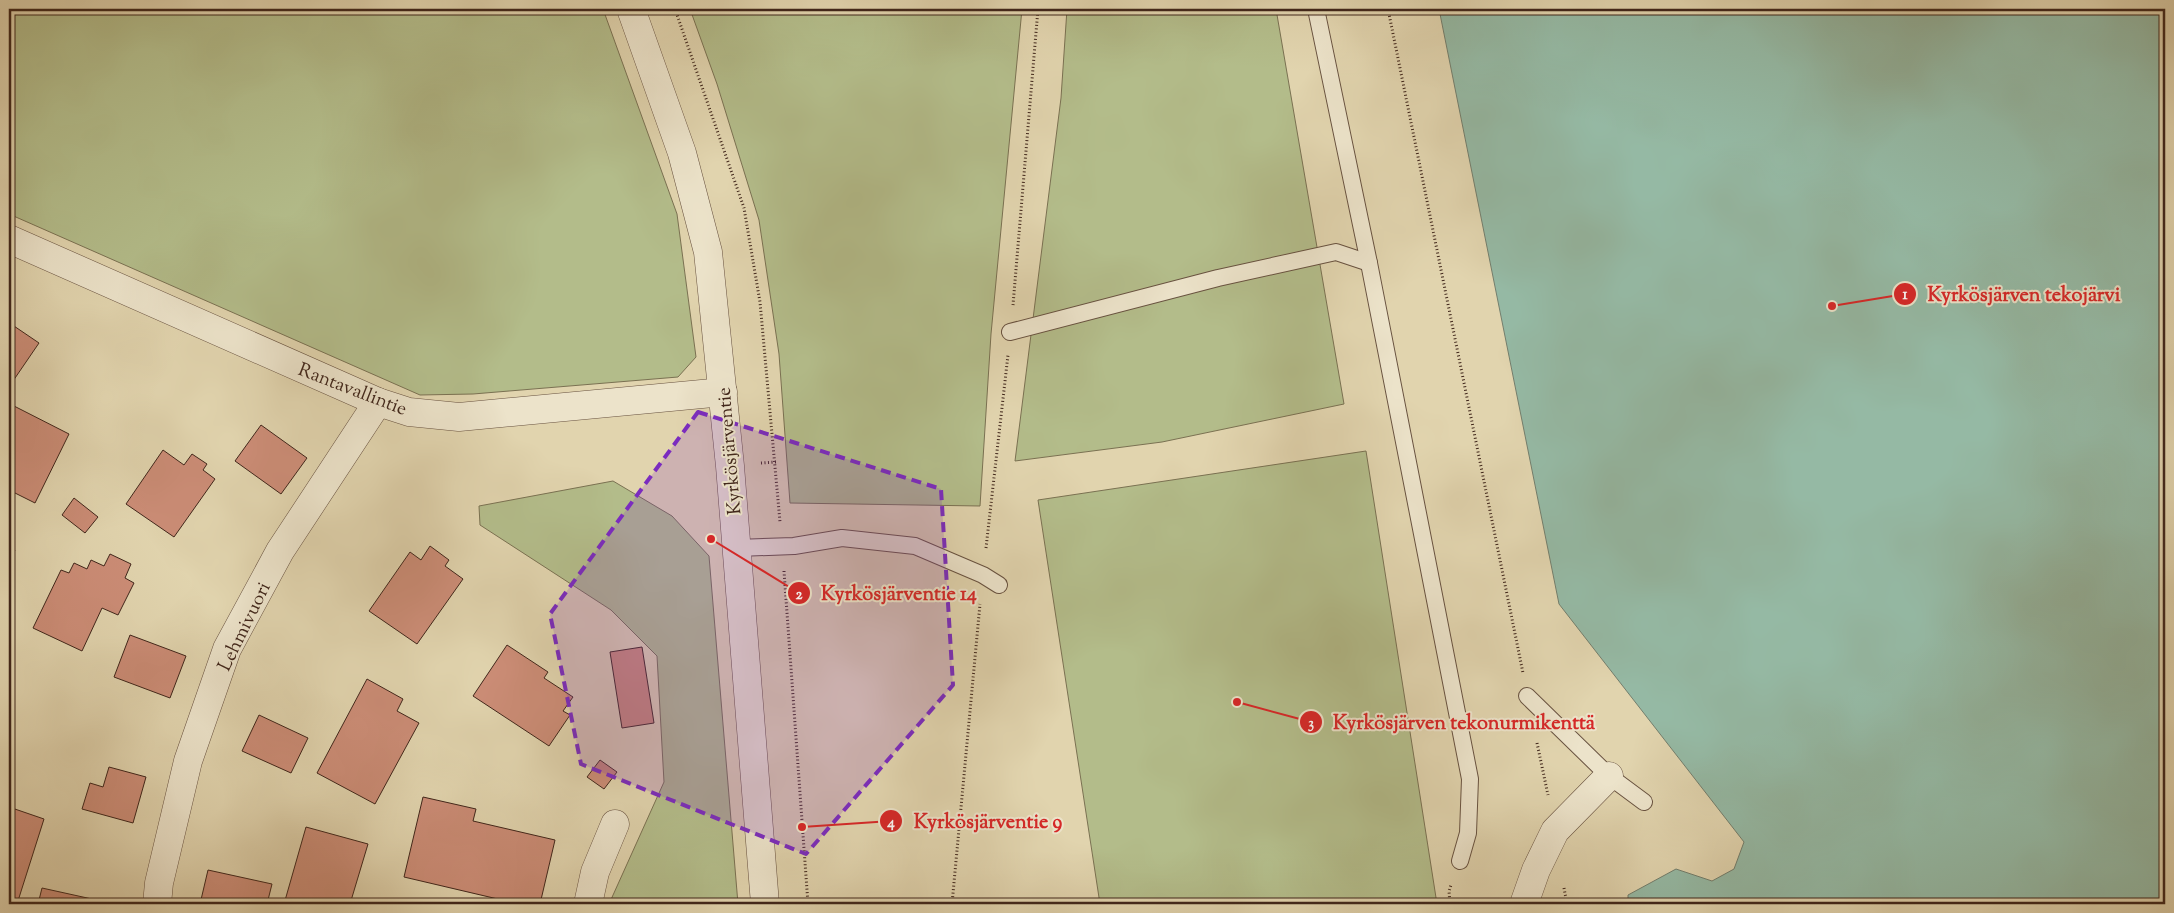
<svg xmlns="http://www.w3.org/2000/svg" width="2174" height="913" viewBox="0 0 2174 913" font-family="'Sorts Mill Goudy',serif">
<rect width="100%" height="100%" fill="#e1d4ae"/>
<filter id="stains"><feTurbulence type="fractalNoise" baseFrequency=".004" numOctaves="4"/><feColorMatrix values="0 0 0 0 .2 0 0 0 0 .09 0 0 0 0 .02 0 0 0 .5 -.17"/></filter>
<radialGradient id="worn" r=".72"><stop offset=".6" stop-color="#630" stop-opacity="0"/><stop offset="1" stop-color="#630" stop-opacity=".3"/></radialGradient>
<g fill="#b3bc8a" stroke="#7a7152">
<path d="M9,9H603L677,214L696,357L678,377L473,394L420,395L9,214Z"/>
<path d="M690,9H1022L991,334L980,506L790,503L779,354L759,220L717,84Z"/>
<path d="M1067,9H1276L1344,404L1162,442L1015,461L1061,98Z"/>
<path d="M1366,451L1437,904H1100L1038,500Z"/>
<path d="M613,481L672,516L709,556L738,904H609L664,782L657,656L611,610L480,525L479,506Z"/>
</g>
<path fill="#95b9a4" stroke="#737e6d" d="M1439,9H2165V904H1628V895L1676,869L1712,881L1734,869L1744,842L1559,604Z"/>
<g fill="#cc8d77" stroke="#40261b">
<path d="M11,324L39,343L13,381L9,378V328Z"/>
<path d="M14,406L69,434L35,503L9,490V416Z"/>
<path d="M261,425L307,458L281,494L235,461Z"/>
<path d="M163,450L184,465L192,454L207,464L203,470L215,479L174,537L126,504Z"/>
<path d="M74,498L98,517L85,533L62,515Z"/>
<path d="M430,546L449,560L445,566L463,579L417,644L369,611L410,552L421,560Z"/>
<path d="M9,547L15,550L9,560Z"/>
<path d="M110,554L131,564L125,578L134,583L118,615L102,608L82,651L33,628L61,570L69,573L74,563L87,569L91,560L104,566Z"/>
<path d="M130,635L186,656L170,698L114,677Z"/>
<path d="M507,645L548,672L544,678L573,697L563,711L570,715L549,746L473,696Z"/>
<path d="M642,647L654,723L622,728L610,652Z"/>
<path d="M367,679L403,699L397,711L419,723L375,804L317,773Z"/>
<path d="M259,715L308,738L291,773L242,751Z"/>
<path d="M600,760L617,772L604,789L587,777Z"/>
<path d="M109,767L146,777L133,823L82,809L90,783L103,787Z"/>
<path d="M423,797L476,809L473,821L555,840L540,904H519L404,877Z"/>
<path d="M9,807L44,819L17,904H9Z"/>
<path d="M306,827L368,844L350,904H284Z"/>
<path d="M208,870L272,884L267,904H200Z"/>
<path d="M42,888L110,903V904H38Z"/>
</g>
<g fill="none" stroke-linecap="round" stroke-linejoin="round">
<g stroke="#685240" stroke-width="18">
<g id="service">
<path d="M1316,9L1369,263L1470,779L1468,833L1460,861"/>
<path d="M1010,332L1218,278L1336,252L1369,263"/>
<path d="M737,548L794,546L842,538L915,546L983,575L999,585"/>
<path d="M1527,696L1609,776L1644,802"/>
</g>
</g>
<g stroke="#685240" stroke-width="29">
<g id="minor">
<path d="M9,239L378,402L409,412L459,417L723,392"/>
<path d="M157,904L159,883L188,761L227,649L280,551L378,402"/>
<path d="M588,904L595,872L615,824"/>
<path d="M1524,904L1536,870L1555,831L1609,776"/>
</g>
</g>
<g stroke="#685240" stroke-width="29">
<path id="tertiary" d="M631,9L682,153L708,252L730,466L765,904"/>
</g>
<g stroke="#40261b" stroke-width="3" stroke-dasharray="1 2.5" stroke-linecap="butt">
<path d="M675,9L744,208L760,302L780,522"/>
<path d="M1388,9L1523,673"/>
<path d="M1013,305L1038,9"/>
<path d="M761,463L776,462"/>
<path d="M986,548L1008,355"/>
<path d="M784,571L808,904"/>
<path d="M1537,743L1548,795"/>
<path d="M1564,888L1567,904"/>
<path d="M952,904L980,604"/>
<path d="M1450,904L1449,891L1451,885"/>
</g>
<use href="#service" stroke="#ece3ca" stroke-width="16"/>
<use href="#minor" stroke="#ece3ca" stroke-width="28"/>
<use href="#tertiary" stroke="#ece3ca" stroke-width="28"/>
</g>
<path fill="#7b2cbf" fill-opacity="0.2" stroke="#7b2cbf" stroke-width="4" stroke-dasharray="10 6" stroke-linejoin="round" d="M698,412L941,489L953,685L806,854L581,764L550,614Z"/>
<g text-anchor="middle" stroke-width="4" stroke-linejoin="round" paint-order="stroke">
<g font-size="19" fill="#40261b" stroke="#ece3ca">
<text transform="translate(353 388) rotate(21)" y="7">Rantavallintie</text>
<text transform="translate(728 451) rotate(-95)" y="7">Kyrkösjärventie</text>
<text transform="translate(243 626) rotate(-64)" y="7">Lehmivuori</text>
</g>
</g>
<path fill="none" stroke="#d62828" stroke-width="2" d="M1832 306L1905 294M711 539L799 593M1237 702L1311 722M802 827L891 821"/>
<g fill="#d62828" stroke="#ece3ca" stroke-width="2">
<circle cx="1832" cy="306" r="5"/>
<circle cx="711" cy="539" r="5"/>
<circle cx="1237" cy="702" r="5"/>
<circle cx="802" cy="827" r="5"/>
<circle cx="1905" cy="294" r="12"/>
<circle cx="799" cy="593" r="12"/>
<circle cx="1311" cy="722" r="12"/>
<circle cx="891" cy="821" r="12"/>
</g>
<g font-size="15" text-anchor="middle" font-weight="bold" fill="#fff">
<text x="1905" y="299">1</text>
<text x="799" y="599">2</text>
<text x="1311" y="728">3</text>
<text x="891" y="827">4</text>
</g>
<g font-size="20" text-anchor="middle" font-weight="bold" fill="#d62828" stroke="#ece3ca" stroke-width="4" stroke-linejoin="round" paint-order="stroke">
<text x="2024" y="301">Kyrkösjärven tekojärvi</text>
<text x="899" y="600">Kyrkösjärventie 14</text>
<text x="1464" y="729">Kyrkösjärven tekonurmikenttä</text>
<text x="988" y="828">Kyrkösjärventie 9</text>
</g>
<rect width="2174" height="913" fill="none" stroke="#e1d4ae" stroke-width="30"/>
<rect x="10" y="10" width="2154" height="893" fill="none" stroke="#40261b" stroke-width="2.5"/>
<rect x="15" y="15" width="2144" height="883" fill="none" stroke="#40261b"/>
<rect width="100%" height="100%" filter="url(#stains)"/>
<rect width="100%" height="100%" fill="url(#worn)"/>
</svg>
